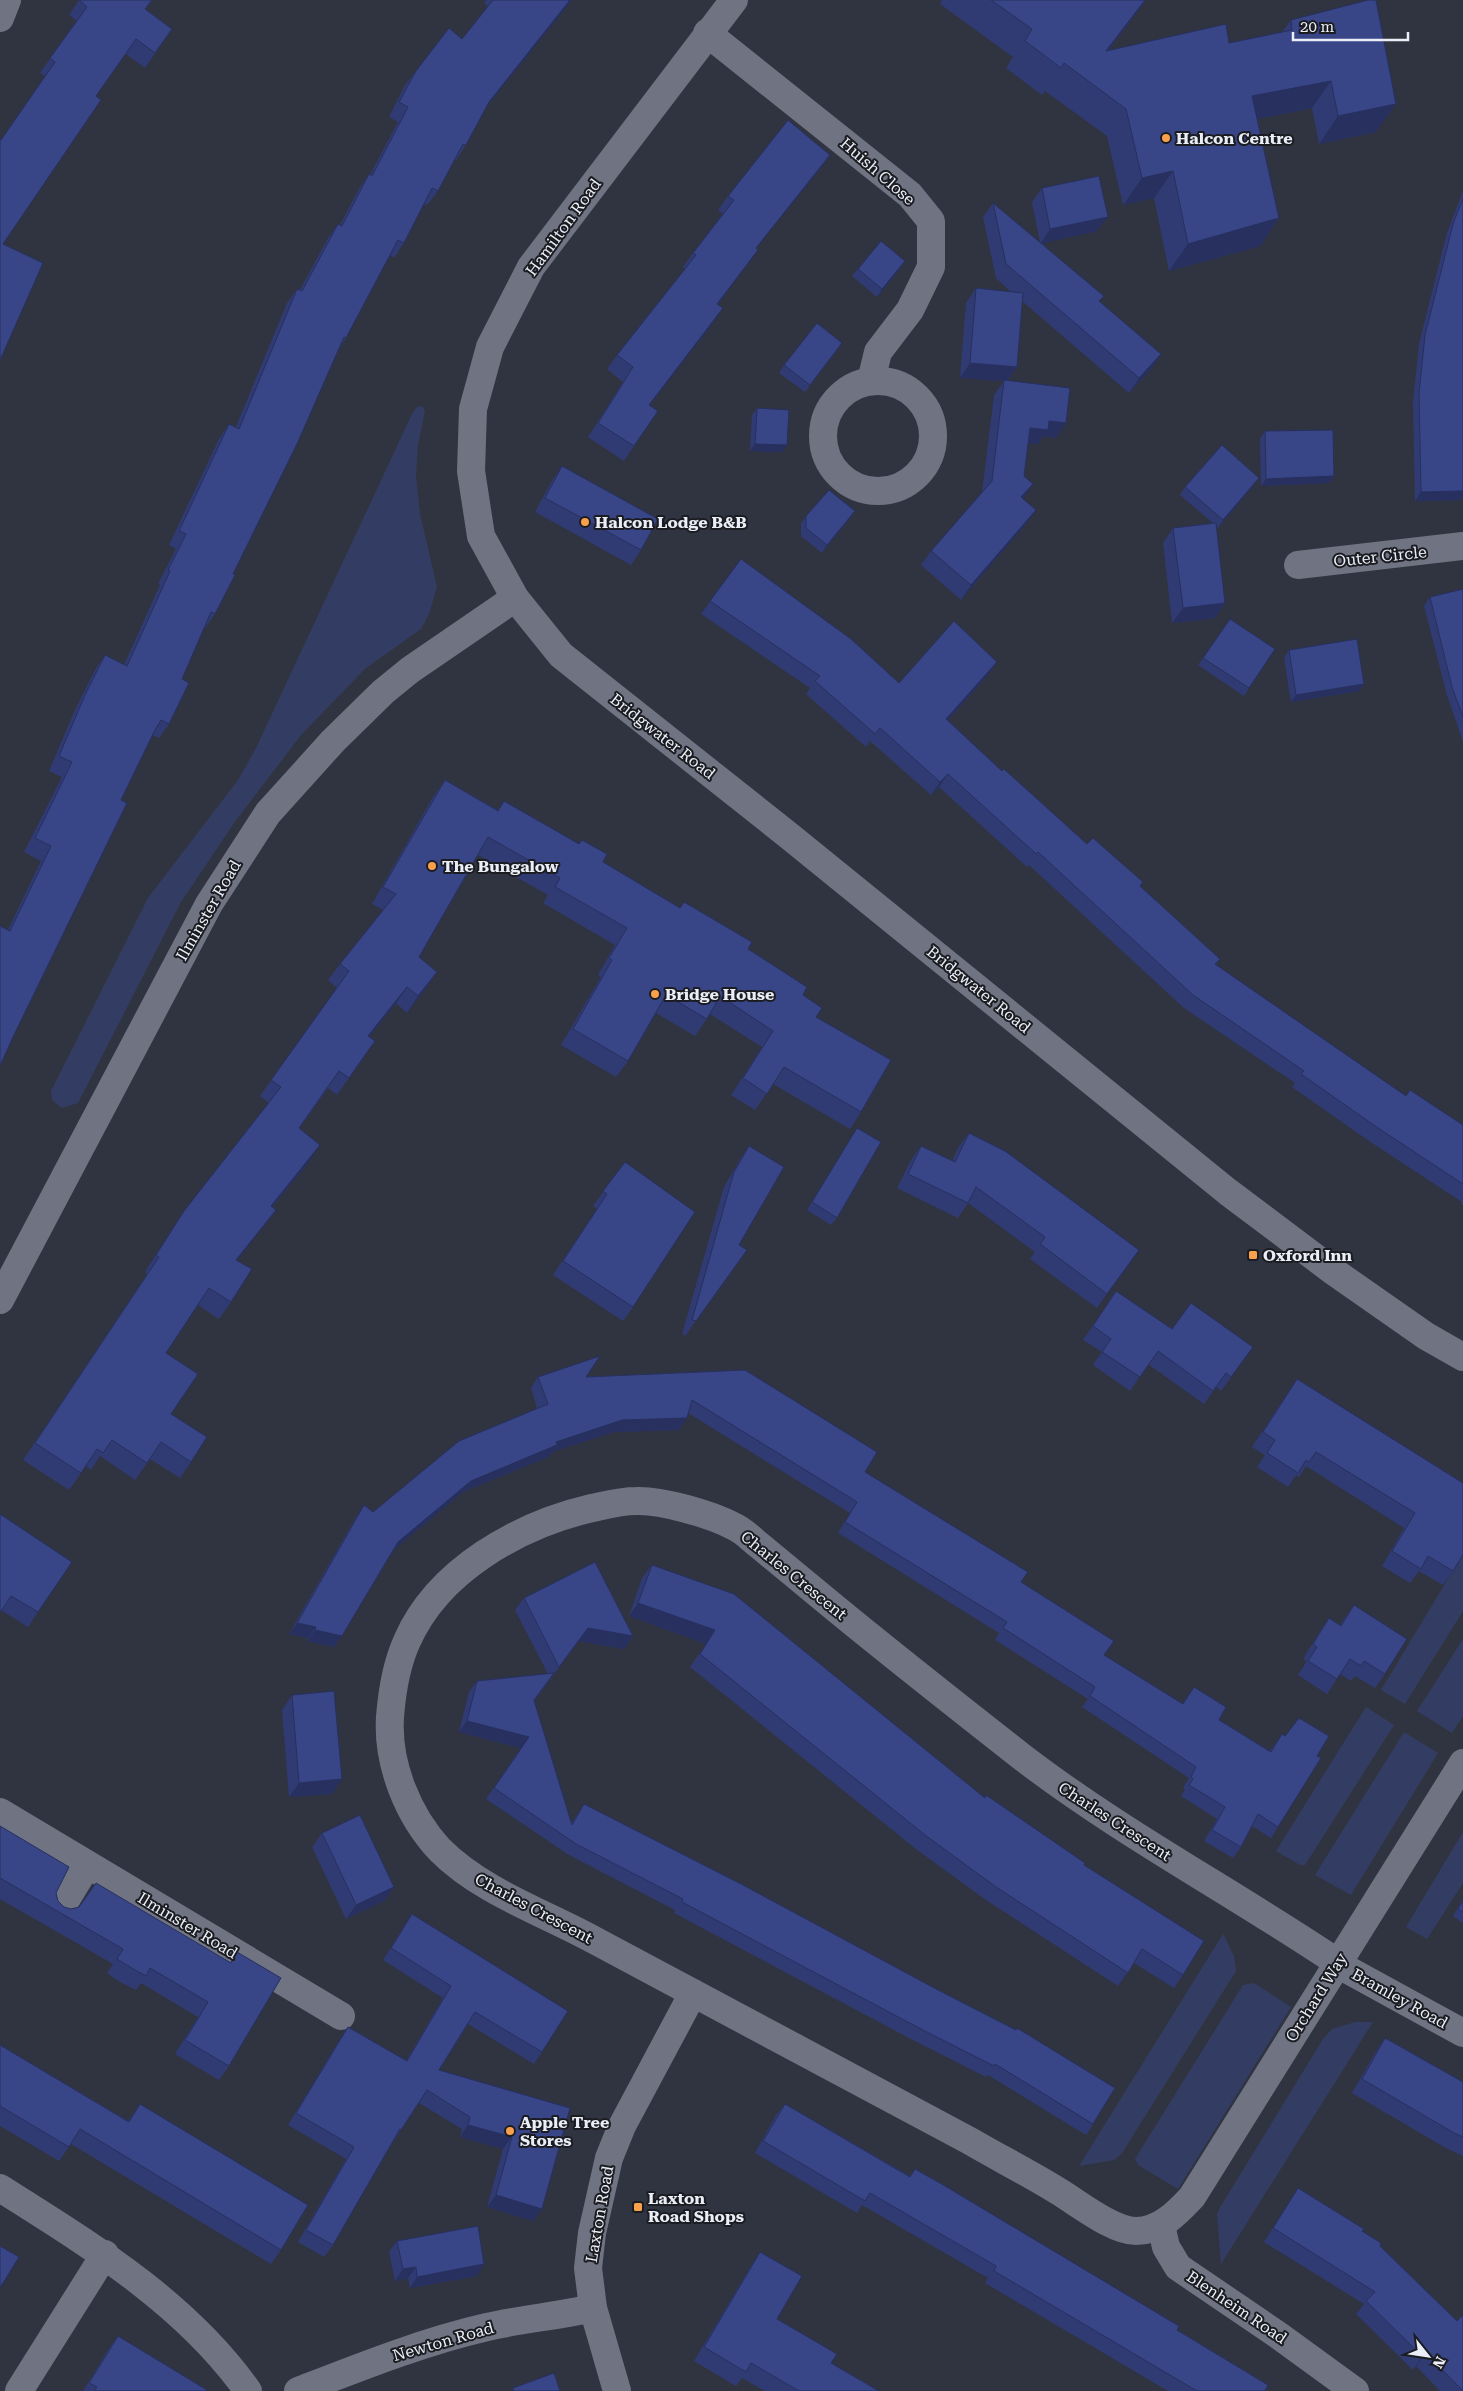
<svg xmlns="http://www.w3.org/2000/svg" width="1463" height="2391" viewBox="0 0 1463 2391" font-family="'Roboto Serif',serif">
<rect width="100%" height="100%" fill="#303440"/>
<g fill="#333d64">
<path d="M422,406L425,411L418,445L416,476L420,514L437,587L429,614L421,629L366,668L301,735L234,823L181,902L78,1103L62,1108L52,1100L51,1091L148,898L238,780L256,748L412,414L417,407Z"/>
<path d="M1463,1554V1611L1405,1704L1381,1690Z"/>
<path d="M1463,1639V1716L1452,1733L1417,1711Z"/>
<path d="M1366,1707L1394,1725L1305,1865H1300L1276,1851Z"/>
<path d="M1404,1732L1438,1753L1351,1895L1315,1875Z"/>
<path d="M1463,1832V1883L1427,1939L1406,1927Z"/>
<path d="M1223,1934L1234,1956L1236,1971L1122,2153L1114,2160L1079,2166Z"/>
<path d="M1254,1983L1291,2007L1178,2189L1138,2165L1135,2159L1243,1985Z"/>
<path d="M1355,2022H1373L1221,2264L1217,2214L1221,2206L1323,2039L1332,2029Z"/>
</g>
<g fill="none" stroke-linecap="round" stroke-linejoin="round">
<g stroke="#707482" stroke-width="28">
<path d="M0,18L7,0"/>
<path d="M707,33L910,195L931,221V267L910,310L878,352L871,381"/>
<circle cx="878" cy="436" r="55"/>
<path d="M1298,565L1463,546"/>
<path d="M1463,1763L1192,2197C1177,2213 1160,2231 1136,2231C1113,2231 1078,2203 1058,2191C1029,2173 999,2158 970,2141C845,2073 719,2007 594,1940C543,1912 482,1892 440,1850C408,1816 387,1764 390,1717C392,1691 396,1665 407,1641C438,1570 519,1525 592,1508C606,1505 621,1501 636,1501C661,1500 710,1514 733,1526C743,1530 751,1539 760,1546C783,1565 806,1584 829,1603C892,1655 957,1706 1022,1757C1125,1836 1242,1897 1350,1971L1463,2033"/>
<path d="M0,1812L341,2016"/>
<path d="M61,1908L87,1865"/>
<path d="M0,2188C90,2245 185,2302 248,2391"/>
<path d="M1161,2225L1166,2247L1178,2267L1278,2335L1355,2391"/>
<path d="M19,2391L105,2254"/>
<path d="M298,2391C360,2367 422,2342 487,2327C522,2319 558,2316 593,2308"/>
<path d="M617,2391L593,2308L588,2268L592,2233L609,2158L622,2126L693,1993"/>
</g>
<g stroke="#707482" stroke-width="28">
<path d="M734,0L531,267L490,347L473,409L471,471L481,536L515,598L561,655L788,835L1228,1192L1333,1271L1426,1336L1463,1357"/>
<path d="M0,1300L209,904L268,813L333,741L383,692L410,670L515,598"/>
</g>
</g>
<g fill="#303b73">
<path d="M79,0H152L145,10L172,29L145,68L126,54L96,96L3,244L1,358L0,360V139L1,140L45,76L40,73L77,21L69,15Z"/>
<path d="M486,0H572L486,107L466,145L456,160L455,159L438,191L427,205L424,204L404,243L394,258L390,255L346,338L340,347L233,574L215,614L205,628H204L182,679L169,724L159,738L152,735L121,800L13,1037L8,930L41,861L24,852L62,777L49,771L75,710L95,670L105,655L124,665L160,585L158,584L176,549L169,545L219,439L229,424L236,427L287,303L297,289L300,290L328,238L338,224L340,225L359,189L369,174L370,175L398,122L389,117L405,85L416,71L462,39L488,6L484,3Z"/>
<path d="M942,0H1146L1108,51L1229,43L1282,32L1291,20L1376,132L1319,144L1312,108L1257,119L1279,218L1260,246L1169,271L1154,198L1123,205L1107,136L1045,91L1042,95L1006,68L1013,57L940,4Z"/>
<path d="M830,155L820,169L756,248L758,250L718,304L713,323L649,405L634,446L624,461L588,437L623,382L607,369L617,355L685,269L683,267L693,253L723,214L718,210L728,196Z"/>
<path d="M1042,188L1097,231L1042,243L1100,302L1161,354L1151,369L1129,393L1022,301L1017,367L1007,381L1056,438L1043,436L1038,444L1028,443L1024,476L1023,499L1036,510L1026,524L961,600L921,565L931,551L982,493L994,395L1004,381L960,378L966,303L976,288L1011,292L996,278L983,217L993,203L1040,242L1032,202Z"/>
<path d="M1463,191V496L1460,500L1415,501L1413,402L1419,344L1447,233Z"/>
<path d="M858,269H900L877,297L852,276Z"/>
<path d="M837,350L805,392L779,373L784,365Z"/>
<path d="M757,408L782,452L750,451L752,415Z"/>
<path d="M1265,431L1334,476L1329,483L1261,486L1260,439Z"/>
<path d="M562,466L641,550L631,565L535,512L552,481Z"/>
<path d="M1254,485L1218,528L1216,526L1225,603L1215,618L1172,623L1163,543L1173,528L1213,523L1180,495L1185,487Z"/>
<path d="M806,516L850,518L822,553L801,536V524Z"/>
<path d="M741,559L899,683L988,675L948,720L1002,771L1087,844L1140,886L1220,959L1216,965L1406,1096L1463,1125V1205L1461,1204L1462,1202L1369,1141L1292,1087L1295,1083L1184,1008L1029,865L1027,867L939,787L931,795L870,741L866,747L806,694L810,688L701,614Z"/>
<path d="M1463,589V742L1447,695L1424,606L1430,597Z"/>
<path d="M1230,619L1275,649L1244,696L1198,665Z"/>
<path d="M1289,650L1364,684L1359,691L1291,702L1284,658Z"/>
<path d="M445,780L498,810L504,801L579,844L582,840L603,862L680,908L684,902L748,949L803,995L816,1017L861,1112L850,1129L773,1084L755,1110L731,1095L762,1047L710,1014L695,1036L656,1013L628,1061L616,1077L561,1045L601,977L598,975L615,945L543,903L548,895L478,855L419,957L437,972L426,988L407,1013L396,1003L369,1037L375,1041L337,1095L328,1088L299,1129L309,1162L272,1207L276,1210L264,1226L237,1260L231,1302L219,1319L198,1305L166,1353L171,1414L191,1462L180,1478L150,1459L135,1480L100,1456L91,1470L86,1466L69,1490L23,1460L147,1274L145,1272L173,1228L184,1211L269,1103L260,1096L337,988L328,980L340,964L383,910L372,904L433,797Z"/>
<path d="M857,1128L837,1218L831,1225L807,1210Z"/>
<path d="M969,1133L1139,1250L1097,1308L1030,1259L1035,1252L968,1203L958,1218L897,1188L911,1160L921,1146L952,1161L958,1148Z"/>
<path d="M749,1146L739,1245L747,1250L685,1336L682,1334L724,1187L739,1161Z"/>
<path d="M625,1162L633,1307L623,1321L553,1275L597,1209L593,1206Z"/>
<path d="M1116,1291L1172,1329L1253,1347L1221,1391L1216,1387L1204,1404L1148,1364L1130,1391L1093,1365L1102,1352L1083,1340Z"/>
<path d="M745,1370L865,1472L1021,1582L1104,1655L1182,1704L1194,1687L1219,1720L1270,1751L1282,1734L1317,1756L1278,1827L1271,1838L1252,1826L1241,1847L1233,1858L1204,1841L1217,1819L1181,1796L1185,1790L1183,1788L1189,1778L1082,1707L1088,1699L995,1640L999,1633L838,1533L850,1513L688,1413L679,1430L614,1432L552,1452L550,1456L463,1492L392,1551L334,1647L307,1641L308,1638L289,1634L356,1517L364,1505L373,1512L537,1408L531,1388L538,1377H586Z"/>
<path d="M1297,1379L1463,1483L1453,1571L1443,1585L1419,1571L1410,1583L1382,1566L1404,1528L1306,1466L1299,1477L1296,1475L1288,1487L1257,1467L1265,1455L1252,1447Z"/>
<path d="M0,1514L38,1612L28,1627L1,1610Z"/>
<path d="M652,1565L985,1798L1084,1865L1183,1975L1174,1988L1134,1963L1118,1986L986,1900L916,1849L690,1667L706,1644L629,1616L642,1578Z"/>
<path d="M524,1598L633,1636L624,1649L579,1641L534,1701L571,1824L584,1804L1093,2124L1086,2135L988,2075L986,2077L911,2039L674,1913L675,1910L569,1855L486,1799L521,1748L459,1732L469,1692L477,1681L548,1674L515,1610Z"/>
<path d="M1354,1605L1385,1674L1375,1688L1355,1676L1351,1681L1340,1674L1327,1694L1298,1675L1307,1661L1303,1659L1319,1633L1329,1618L1340,1625Z"/>
<path d="M292,1695L342,1779L332,1794L289,1797L282,1710Z"/>
<path d="M0,1826L56,1893L58,1901L64,1907L230,1963L237,1952L229,2066L219,2080L175,2054L198,2017L141,1983L136,1990L120,1982L107,1973L113,1964L0,1899Z"/>
<path d="M322,1833L394,1887L384,1901L346,1919L312,1847Z"/>
<path d="M1463,1899V1923L1453,1916Z"/>
<path d="M412,1914L542,2052L534,2064L468,2024L439,2070L570,2108L533,2221L487,2207L503,2149L460,2137L462,2129L419,2103L393,2142H392L333,2245L324,2257L298,2242L346,2159L288,2125L340,2039L348,2027L406,2061L443,1998L383,1960Z"/>
<path d="M1385,2038L1463,2082V2156L1444,2147L1352,2093L1375,2053Z"/>
<path d="M0,2045L128,2121L140,2104L281,2250L271,2264L71,2144L59,2161L0,2126Z"/>
<path d="M785,2104L910,2176L915,2169L1177,2330L1265,2391H1168L985,2283L988,2278L862,2205L857,2213L755,2153L776,2115Z"/>
<path d="M1298,2188L1362,2231L1380,2246L1457,2321L1463,2391H1440L1416,2366L1413,2370L1356,2314L1364,2304L1264,2242Z"/>
<path d="M397,2241L477,2276L410,2288L408,2278L395,2281L389,2252Z"/>
<path d="M760,2252L777,2319L831,2363L879,2391H765L742,2378L736,2386L694,2361L751,2266Z"/>
<path d="M118,2336L206,2391H83L108,2350Z"/>
</g>
<g fill="#27305e">
<path d="M570,0H572L479,116L489,102Z"/>
<path d="M1145,0H1146L1087,78L1106,51Z"/>
<path d="M1331,81L1312,108L1233,124L1252,96Z"/>
<path d="M1396,104L1376,132L1319,144L1338,116Z"/>
<path d="M830,155L820,169L745,262L756,248Z"/>
<path d="M1173,171L1154,198L1123,205L1142,178Z"/>
<path d="M1108,217L1097,231L1040,244L1050,229Z"/>
<path d="M1279,218L1260,246L1169,271L1188,244Z"/>
<path d="M758,250L748,264L707,318L717,304Z"/>
<path d="M905,261L900,269L877,297L882,289Z"/>
<path d="M723,308L713,323L639,419L649,405Z"/>
<path d="M1161,354L1151,369L1129,393L1139,378Z"/>
<path d="M970,363L1017,367L1006,381L960,378Z"/>
<path d="M1049,421L1066,423L1056,438L1043,436L1038,444L1020,442L1030,428Z"/>
<path d="M755,444L787,445L782,452L750,451Z"/>
<path d="M1334,476L1329,483L1261,486L1266,479Z"/>
<path d="M1259,478L1254,485L1218,528L1223,520Z"/>
<path d="M1033,484L1023,499L1021,497Z"/>
<path d="M1463,491V496L1460,500L1415,501L1421,492Z"/>
<path d="M1036,510L1026,524L961,600L971,585Z"/>
<path d="M855,511L850,518L822,553L827,545Z"/>
<path d="M1225,603L1215,618L1172,623L1183,608Z"/>
<path d="M997,662L988,675L937,732L946,719Z"/>
<path d="M1364,684L1359,691L1291,702L1296,695Z"/>
<path d="M948,774L939,787L931,795L940,782Z"/>
<path d="M437,972L426,988L407,1013L418,996Z"/>
<path d="M407,987L396,1003L356,1053L368,1036Z"/>
<path d="M320,1145L309,1162L259,1222L271,1206Z"/>
<path d="M276,1210L264,1226L225,1276L236,1260Z"/>
<path d="M1139,1250L1129,1265L1097,1308L1107,1294Z"/>
<path d="M687,1418L679,1430L614,1432L552,1452L550,1456L463,1492L390,1553L398,1542L471,1481L556,1442L622,1420Z"/>
<path d="M638,1603L715,1630L706,1644L629,1616Z"/>
<path d="M297,1623L316,1627L308,1638L289,1634Z"/>
<path d="M588,1628L633,1636L624,1649L579,1641L550,1679Z"/>
<path d="M315,1630L342,1636L334,1647L307,1641Z"/>
<path d="M467,1721L529,1737L521,1748L459,1732Z"/>
<path d="M342,1779L332,1794L289,1797L299,1783Z"/>
<path d="M394,1887L384,1901L346,1919L356,1905Z"/>
<path d="M468,2125L512,2137L503,2149L460,2137Z"/>
<path d="M496,2195L542,2209L533,2221L487,2207Z"/>
<path d="M484,2264L477,2276L410,2288L417,2277Z"/>
<path d="M416,2267L408,2278L395,2281L403,2269Z"/>
<path d="M1426,2353L1416,2366L1413,2370L1422,2356Z"/>
</g>
<g fill="#384586" stroke="#27305e">
<path d="M79,0H152L145,9L172,29L155,53L136,39L96,96L101,100L3,244L43,263L1,358H0V139L1,140L55,62L50,58L87,7Z"/>
<path d="M493,0H570L489,102L466,145L463,144L438,191L432,188L404,243L398,240L346,338L344,337L297,444L233,574L235,575L215,614L211,612L182,679L189,683L169,724L161,720L155,730L121,800L127,803L13,1037L0,1066V926L10,931L51,846L35,838L72,762L59,756L85,695L105,655L127,666L170,571L168,570L186,534L179,531L229,424L239,429L297,289L302,291L338,224L342,226L369,174L372,176L408,107L399,102L416,71L449,28L462,39Z"/>
<path d="M991,0H1145L1106,51L1226,24L1229,43L1292,30L1291,20L1368,0H1376L1396,104L1338,116L1331,81L1252,96L1279,218L1188,244L1173,171L1142,178L1126,109L1064,63L1061,68L1025,41L1032,29Z"/>
<path d="M788,120L830,155L756,248L758,250L717,304L723,308L649,405L658,411L634,446L598,423L633,367L617,355L696,255L693,253L734,200L728,196Z"/>
<path d="M1099,176L1108,217L1050,229L1042,188Z"/>
<path d="M1463,198V491L1421,492L1419,393L1425,335L1453,224Z"/>
<path d="M993,203L1104,296L1099,301L1161,354L1139,378L1006,264Z"/>
<path d="M881,241L905,261L882,289L858,269Z"/>
<path d="M976,288L1023,293L1017,367L970,363Z"/>
<path d="M817,323L842,343L810,385L784,365Z"/>
<path d="M1004,380L1070,388L1066,423L1049,421L1048,430L1030,428L1024,476L1033,484L1021,497L1036,510L971,585L931,551L992,481Z"/>
<path d="M757,408L789,410L787,445L755,444Z"/>
<path d="M1333,430L1334,476L1266,479L1265,431Z"/>
<path d="M1222,445L1259,478L1223,520L1185,487Z"/>
<path d="M562,466L658,519L641,550L545,498Z"/>
<path d="M829,490L855,511L827,545L806,528V516Z"/>
<path d="M1216,523L1225,603L1183,608L1173,528Z"/>
<path d="M741,559L851,639L899,683L954,621L997,662L946,719L1002,771L1004,769L1087,844L1093,838L1143,882L1140,886L1220,959L1215,964L1406,1096L1410,1090L1463,1125V1184L1378,1128L1301,1074L1304,1071L1193,995L1038,852L1036,854L948,774L940,782L880,728L875,734L815,681L820,676L710,601Z"/>
<path d="M1463,589V717L1452,687L1430,597Z"/>
<path d="M1230,619L1275,649L1249,688L1203,658Z"/>
<path d="M1357,639L1364,684L1296,695L1289,650Z"/>
<path d="M445,780L498,811L504,801L579,844L582,840L607,854L603,862L680,908L684,902L752,942L748,949L807,987L803,995L822,1008L816,1017L891,1060L861,1112L784,1067L767,1094L743,1078L773,1031L720,996L707,1019L666,995L628,1061L573,1029L612,960L609,958L627,928L555,887L560,878L488,837L419,957L437,972L418,996L407,987L368,1036L375,1041L349,1078L339,1071L299,1128L320,1145L271,1206L276,1210L236,1260L252,1269L231,1302L209,1288L166,1353L198,1374L171,1414L207,1437L191,1462L161,1442L147,1463L112,1440L103,1453L97,1449L81,1473L35,1443L159,1257L156,1255L184,1211L281,1087L271,1080L349,971L340,964L396,894L383,887Z"/>
<path d="M857,1128L881,1142L837,1218L812,1202Z"/>
<path d="M969,1133L1005,1151L1139,1250L1107,1294L1040,1244L1045,1237L976,1187L968,1203L908,1174L921,1146L955,1162Z"/>
<path d="M749,1146L784,1167L739,1245L747,1250L696,1321L692,1320L734,1172Z"/>
<path d="M625,1162L695,1212L633,1307L563,1261L607,1194L603,1191Z"/>
<path d="M1116,1291L1172,1329L1191,1303L1253,1347L1231,1377L1226,1373L1213,1391L1158,1351L1140,1377L1102,1352L1111,1339L1093,1326Z"/>
<path d="M600,1356L586,1377L745,1370L877,1452L865,1472L1028,1572L1021,1582L1114,1641L1104,1655L1183,1704L1194,1687L1226,1707L1219,1720L1271,1752L1282,1734L1285,1736L1299,1718L1329,1736L1317,1756L1321,1758L1278,1827L1258,1814L1241,1847L1212,1830L1225,1807L1189,1785L1193,1779L1191,1777L1196,1767L1090,1696L1095,1687L1003,1628L1007,1622L845,1522L857,1502L692,1400L687,1418L622,1420L556,1442L557,1445L471,1481L398,1542L342,1636L315,1630L316,1627L297,1623L364,1505L373,1512L459,1441L548,1404L538,1377Z"/>
<path d="M1297,1379L1463,1483V1555L1453,1571L1428,1556L1421,1569L1392,1551L1415,1513L1316,1452L1309,1462L1306,1460L1298,1473L1267,1453L1275,1440L1263,1432Z"/>
<path d="M0,1514L72,1562L38,1612L11,1596L0,1613Z"/>
<path d="M595,1562L633,1636L588,1628L559,1667L524,1598Z"/>
<path d="M652,1565L734,1594L985,1798L986,1795L1085,1863L1084,1865L1204,1941L1183,1975L1142,1949L1128,1973L996,1887L925,1835L700,1654L715,1630L638,1603Z"/>
<path d="M1354,1605L1407,1639L1385,1674L1364,1661L1361,1666L1350,1659L1337,1679L1308,1661L1317,1647L1313,1644L1329,1618L1341,1626Z"/>
<path d="M554,1673L534,1700L572,1825L584,1804L743,1885L938,1990L1016,2030L1017,2028L1115,2088L1093,2124L995,2064L994,2066L919,2028L682,1902L683,1899L576,1844L494,1788L529,1737L467,1721L477,1681Z"/>
<path d="M334,1691L342,1779L299,1783L292,1695Z"/>
<path d="M360,1815L394,1887L356,1905L322,1833Z"/>
<path d="M0,1826L69,1867L56,1893L58,1901L64,1907L71,1909L79,1907L96,1883L231,1963L237,1952L281,1978L229,2066L185,2040L208,2002L150,1968L146,1976L130,1967L117,1959L123,1949L0,1878Z"/>
<path d="M1463,1901V1912L1458,1909Z"/>
<path d="M412,1914L568,2011L542,2052L475,2012L439,2070L570,2108L542,2209L496,2195L512,2137L468,2125L470,2117L427,2090L401,2130L400,2129L333,2245L306,2230L354,2147L296,2113L348,2027L407,2061L451,1986L391,1948Z"/>
<path d="M1385,2038L1463,2082V2137L1454,2133L1362,2079Z"/>
<path d="M0,2045L129,2122L140,2104L308,2205L281,2250L80,2129L69,2147L0,2106Z"/>
<path d="M785,2104L910,2177L915,2169L940,2183L1179,2326L1177,2330L1268,2385L1265,2391H1197L994,2271L996,2266L870,2193L865,2201L763,2141Z"/>
<path d="M1298,2188L1364,2229L1362,2231L1381,2243L1380,2246L1457,2321L1463,2315V2391L1426,2353L1422,2356L1366,2301L1375,2292L1273,2228Z"/>
<path d="M478,2226L484,2264L417,2277L416,2267L403,2269L397,2241Z"/>
<path d="M0,2246L19,2257L0,2288Z"/>
<path d="M760,2252L802,2276L777,2319L837,2354L831,2363L879,2391H799L751,2363L746,2372L704,2347Z"/>
<path d="M118,2336L207,2390L206,2391H94L97,2387L89,2383Z"/>
<path d="M554,2373L560,2391H514L513,2388Z"/>
</g>
<g fill="#f8a04b" stroke="#1a1c21" stroke-width="2">
<circle cx="1166" cy="138" r="5"/>
<circle cx="585" cy="522" r="5"/>
<circle cx="432" cy="866" r="5"/>
<circle cx="655" cy="994" r="5"/>
<rect x="1248" y="1250" width="10" height="10" rx="2.5"/>
<circle cx="510" cy="2131" r="5"/>
<rect x="633" y="2202" width="10" height="10" rx="2.5"/>
</g>
<g text-anchor="middle" stroke-width="4" stroke-linejoin="round" paint-order="stroke">
<g font-size="16" font-weight="bold" fill="#ebeef6" stroke="#1a1c21" text-anchor="start">
<text x="1176" y="144">Halcon Centre</text>
<text x="595" y="528">Halcon Lodge B&amp;B</text>
<text x="442" y="872">The Bungalow</text>
<text x="665" y="1000">Bridge House</text>
<text x="1263" y="1261">Oxford Inn</text>
<text x="520" y="2128">Apple Tree<tspan x="520" dy="18">Stores</tspan></text>
<text x="648" y="2204">Laxton<tspan x="648" dy="18">Road Shops</tspan></text>
</g>
<g font-size="16" fill="#ebeef6" stroke="#1a1c21">
<text transform="translate(878 171) rotate(41)" y="6">Huish Close</text>
<text transform="translate(563 227) rotate(-54)" y="6">Hamilton Road</text>
<text transform="translate(1380 556) rotate(-6)" y="6">Outer Circle</text>
<text transform="translate(663 736) rotate(38)" y="6">Bridgwater Road</text>
<text transform="translate(208 910) rotate(-60)" y="6">Ilminster Road</text>
<text transform="translate(979 989) rotate(39)" y="6">Bridgwater Road</text>
<text transform="translate(794 1575) rotate(39)" y="6">Charles Crescent</text>
<text transform="translate(1115 1821) rotate(33)" y="6">Charles Crescent</text>
<text transform="translate(534 1908) rotate(28)" y="6">Charles Crescent</text>
<text transform="translate(188 1925) rotate(31)" y="6">Ilminster Road</text>
<text transform="translate(1316 1997) rotate(-58)" y="6">Orchard Way</text>
<text transform="translate(1400 1998) rotate(29)" y="6">Bramley Road</text>
<text transform="translate(599 2214) rotate(-80)" y="6">Laxton Road</text>
<text transform="translate(1237 2307) rotate(34)" y="6">Blenheim Road</text>
<text transform="translate(443 2341) rotate(-16)" y="6">Newton Road</text>
</g>
</g>
<g transform="translate(1428 2356) rotate(120)" stroke="#1a1c21" stroke-width="4" paint-order="stroke">
<path d="M0-4L9 19L0 12L-9 19Z" fill="#ebeef6"/>
<text y="-8" font-size="14" font-weight="bold" text-anchor="middle" fill="#ebeef6">N</text>
</g>
<path d="M1293 32v8h115v-8" fill="none" stroke="#ebeef6" stroke-width="2.5"/>
<text x="1300" y="32" font-size="15" fill="#ebeef6" stroke="#1a1c21" stroke-width="4" paint-order="stroke">20 m</text>
</svg>
